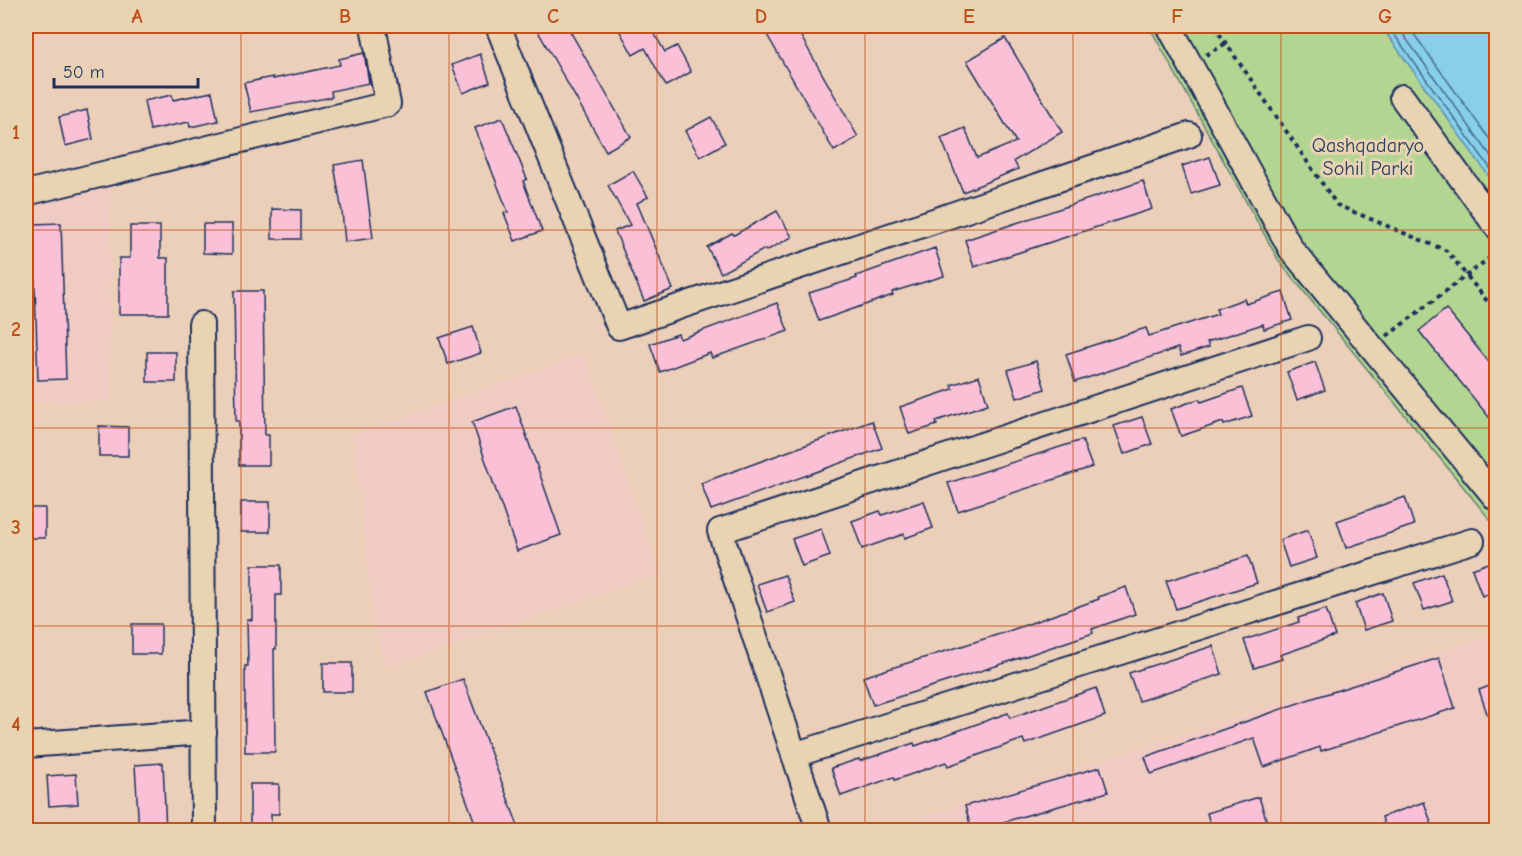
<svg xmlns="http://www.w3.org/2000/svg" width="1522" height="856" viewBox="0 0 1522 856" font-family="'Comic Neue',sans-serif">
<rect width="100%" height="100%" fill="#eccfb9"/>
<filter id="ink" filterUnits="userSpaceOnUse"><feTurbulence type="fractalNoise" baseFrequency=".0167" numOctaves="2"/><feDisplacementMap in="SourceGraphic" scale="12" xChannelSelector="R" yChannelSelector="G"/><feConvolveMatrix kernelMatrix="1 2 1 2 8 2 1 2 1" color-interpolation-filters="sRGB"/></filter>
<g filter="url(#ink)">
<g fill="#f0cbc2">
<path d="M111,184L110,401L26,403V206Z"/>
<path d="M585,354L660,574L387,668L375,634L353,435Z"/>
<path d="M1496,634V830H883Z"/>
</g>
<path fill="#b2d691" stroke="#668278" stroke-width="1.5" d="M1149,26H1496V527L1279,261Z"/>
<path fill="#88d0e9" stroke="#5c90b1" stroke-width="1.5" d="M1381,26H1496V186Z"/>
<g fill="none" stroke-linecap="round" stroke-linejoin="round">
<g stroke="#476f96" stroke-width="1.5">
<path d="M1388,26L1496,176"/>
<path d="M1397,26L1496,163"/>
<path d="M1408,26L1496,148"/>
</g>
</g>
<g fill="#fac1d6" stroke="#1b2f5e" stroke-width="1.5">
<path d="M535,26H567L631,137L606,151Z"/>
<path d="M617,26H650L665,52L677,46L691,72L666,86L645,48L633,55Z"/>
<path d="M762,26H795L858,137L834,151Z"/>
<path d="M1005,38L1062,132L1014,161L1018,169L963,192L941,138L965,128L977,158L1016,142L967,61Z"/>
<path d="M364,53L369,83L331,91L332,97L251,112L244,83L273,77V79L340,65L339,59Z"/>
<path d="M480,54L490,82L463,93L452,65Z"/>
<path d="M212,92L218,121L190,127L189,122L150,130L144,101L172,95L173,100Z"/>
<path d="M87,110L93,139L65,146L59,117Z"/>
<path d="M711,117L725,143L700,157L685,131Z"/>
<path d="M502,118L527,179L523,181L542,231L515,241L504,213L508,212L475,128Z"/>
<path d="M1210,157L1220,185L1191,194L1182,166Z"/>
<path d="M363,160L373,238L345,242L342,212L334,165Z"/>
<path d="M633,171L648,197L637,203L673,289L644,301L615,231L630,225L608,185Z"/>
<path d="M1143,181L1152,209L974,267L965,240Z"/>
<path d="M272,209L301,210V239H272Z"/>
<path d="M777,211L792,237L766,251L765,249L721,273L707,247L732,233L734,235Z"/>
<path d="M61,223L66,379L38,380L33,224Z"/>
<path d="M203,224H232V254L203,253Z"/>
<path d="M130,226H160V258H168V314H119V258H130Z"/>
<path d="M935,248L944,276L892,292L893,295L819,321L809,293L857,278L856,276Z"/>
<path d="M234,291H263L265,435H269V465H239V421H236Z"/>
<path d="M1283,292L1292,320L1264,329L1263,324L1207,342L1209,347L1181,356L1178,348L1075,382L1066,354L1146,328L1149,336L1218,314L1216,309L1244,299L1246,304Z"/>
<path d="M777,303L788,331L712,358L710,353L660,372L650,344L678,334L680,339Z"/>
<path d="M1446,309L1497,372V427L1419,331Z"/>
<path d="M473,327L481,353L448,364L439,338Z"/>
<rect x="147" y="352" width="29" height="30"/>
<path d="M1036,361L1045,389L1017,398L1008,370Z"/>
<path d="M1315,362L1325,390L1297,400L1287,372Z"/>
<path d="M979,376L988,404L936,421L937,425L909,434L900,407L953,389L951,385Z"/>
<path d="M1242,388L1252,416L1224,425L1223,422L1181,436L1171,409L1199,399L1201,402Z"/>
<path d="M516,406L561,535L517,551L472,422Z"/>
<path d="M1142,417L1152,444L1124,454L1114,426Z"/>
<path d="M872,421L882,448L711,510L701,483Z"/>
<path d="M99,426L128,427V456H99Z"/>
<path d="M1082,440L1092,467L958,511L948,483Z"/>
<path d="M1405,497L1414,525L1346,548L1337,521Z"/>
<path d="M924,501L933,528L905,538L904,534L862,549L852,521L880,511L882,515Z"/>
<rect x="241" y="502" width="29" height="30"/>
<rect x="26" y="508" width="19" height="30"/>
<path d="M821,529L830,556L802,566L792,539Z"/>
<path d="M1308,530L1317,558L1289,567L1280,540Z"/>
<path d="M1248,556L1257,583L1176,609L1166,581Z"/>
<path d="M1497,560V591L1482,596L1472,569Z"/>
<path d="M252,565H281V595H276V649H274L275,752H245V666H248L247,619L252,620Z"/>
<path d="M1442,573L1452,601L1424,610L1414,583Z"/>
<path d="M785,575L795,602L767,612L757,584Z"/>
<path d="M1126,587L1135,614L1092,629L1093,633L999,665L873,705L863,677L1003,633L1099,599L1098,597Z"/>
<path d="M1383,593L1392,621L1364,630L1355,603Z"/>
<path d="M1326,609L1335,636L1280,655L1282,659L1254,668L1244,640L1299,622L1298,618Z"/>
<rect x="132" y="624" width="29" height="30"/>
<path d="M1213,646L1222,674L1139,701L1129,673Z"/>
<path d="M1439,658L1455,708L1321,751L1320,747L1264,767L1254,738L1151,774L1145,757L1307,700Z"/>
<rect x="323" y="663" width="29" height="29"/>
<path d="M463,679L520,831H478L427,692Z"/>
<path d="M1497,683V734H1494L1479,690Z"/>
<path d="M1096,688L1105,716L1025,744L1023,739L948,766L946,762L895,780L894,777L841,796L831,768L859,759L860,761L914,743L915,746L1008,713L1010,718Z"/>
<path d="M163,763L166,831H139L135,765Z"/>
<path d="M1100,767L1108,792L972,831L965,806Z"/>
<path d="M76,774L78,804L49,806L47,776Z"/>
<path d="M250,784H279V814H271V831H250Z"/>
<path d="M1259,797L1270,831H1212L1207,813Z"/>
<path d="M1424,802L1434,831H1386L1382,817Z"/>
</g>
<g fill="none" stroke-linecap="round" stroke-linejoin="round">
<g stroke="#1b2f5e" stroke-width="28">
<g id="minor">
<path d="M498,26L619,327L1189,135"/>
<path d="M1169,26L1291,249L1496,498"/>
<path d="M1402,97L1496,226"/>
<path d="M26,193L388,104L373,26"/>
<path d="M201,324L204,830"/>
<path d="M26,745L204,732"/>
<path d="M794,755L1472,541"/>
<path d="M819,830L720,531L1308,338"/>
</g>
</g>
<g stroke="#1b2f5e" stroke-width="4" stroke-dasharray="4.5 4.5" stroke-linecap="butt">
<path d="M1214,26L1337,205L1447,251L1496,312"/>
<path d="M1206,55L1226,43"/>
<path d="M1387,336L1496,253"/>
</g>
<use href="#minor" stroke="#e8d3b2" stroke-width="24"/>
</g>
</g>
<path fill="none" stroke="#bf511c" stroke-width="1.5" stroke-opacity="0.55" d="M241,26V830M449,26V830M657,26V830M865,26V830M1073,26V830M1281,26V830M26,230H1496M26,428H1496M26,626H1496"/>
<g text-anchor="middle" stroke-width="6" stroke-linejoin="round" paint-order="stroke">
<g font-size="20" fill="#2a4063" stroke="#e8d3b2">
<text x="1368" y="152">Qashqadaryo<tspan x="1368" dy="23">Sohil Parki</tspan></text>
</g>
</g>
<rect width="1522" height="856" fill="none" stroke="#e8d3b2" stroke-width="66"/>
<path d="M54 78v9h144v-9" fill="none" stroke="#1b2f5e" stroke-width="3"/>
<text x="63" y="78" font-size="18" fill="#1b2f5e" stroke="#e8d3b2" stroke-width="4.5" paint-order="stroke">50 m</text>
<rect x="33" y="33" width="1456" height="790" fill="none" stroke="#bf511c" stroke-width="2"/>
<g font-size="20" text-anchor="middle" font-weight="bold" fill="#bf511c">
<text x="137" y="23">A</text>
<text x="345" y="23">B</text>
<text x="553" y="23">C</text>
<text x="761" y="23">D</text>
<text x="969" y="23">E</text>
<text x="1177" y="23">F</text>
<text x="1385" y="23">G</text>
<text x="16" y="139">1</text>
<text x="16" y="336">2</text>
<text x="16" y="534">3</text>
<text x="16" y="731">4</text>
</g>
</svg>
